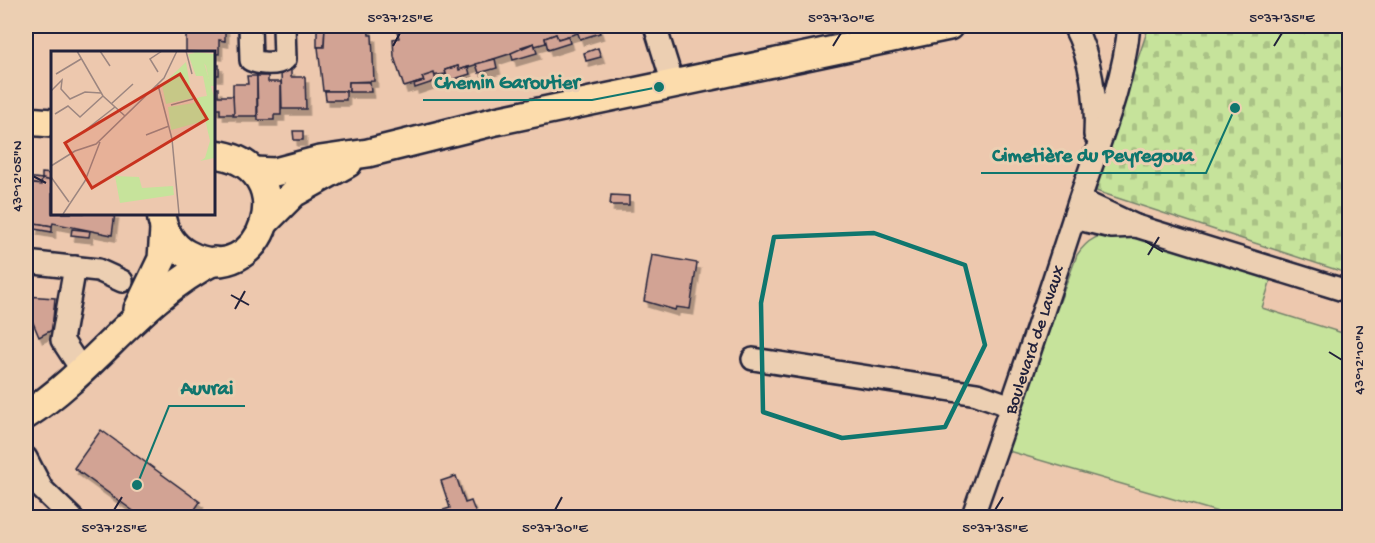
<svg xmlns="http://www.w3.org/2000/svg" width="1375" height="543" viewBox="0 0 1375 543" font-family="'Gochi Hand',sans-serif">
<defs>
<pattern id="cemetery-stones" width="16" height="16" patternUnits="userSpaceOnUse" patternTransform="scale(1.5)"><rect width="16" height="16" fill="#c6e39b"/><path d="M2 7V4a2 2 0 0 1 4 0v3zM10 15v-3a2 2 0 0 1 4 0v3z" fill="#aac286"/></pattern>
<filter id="shadow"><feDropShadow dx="3.5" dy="6" stdDeviation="0" flood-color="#0004"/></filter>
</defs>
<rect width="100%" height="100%" fill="#edc8ae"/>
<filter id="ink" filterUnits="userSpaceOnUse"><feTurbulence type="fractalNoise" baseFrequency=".0167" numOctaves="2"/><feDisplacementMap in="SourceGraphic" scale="12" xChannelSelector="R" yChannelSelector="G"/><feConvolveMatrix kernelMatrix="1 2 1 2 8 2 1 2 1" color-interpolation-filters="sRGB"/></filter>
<g filter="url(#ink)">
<path fill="#c6e39b" stroke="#74826b" stroke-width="1.5" d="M1119,231L1271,279L1262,308L1349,335V517H1235L1005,450L1077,255C1088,238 1099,235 1119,231Z"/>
<path fill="url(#cemetery-stones)" stroke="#74826b" stroke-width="1.5" d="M1149,26H1349V274L1093,190Z"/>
<g fill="#d2a394" stroke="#22223b" stroke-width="1.5" filter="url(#shadow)">
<path d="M186,26H225V30L186,31Z"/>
<path d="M317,26H325L324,47H317Z"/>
<path d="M325,26H368L369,35H372L374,81L349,82V91H323L318,47H324Z"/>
<path d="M405,26H419L406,30Z"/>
<path d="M405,26L406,30L418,26H430L431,29L443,26H585L576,28L578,33L558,39L556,34L545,38L546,43L535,46L534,43L521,47L522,50L459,70L458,66L445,70L446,74L422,77L424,81L404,87L394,57L393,39L399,38L396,28Z"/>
<path d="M585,26H589L591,29L598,27L600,33L580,39L576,28Z"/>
<path d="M225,30V41L219,40V54L186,52V31Z"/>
<path d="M556,34L558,39L568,36L570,43L548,50L545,38Z"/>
<path d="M534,43L537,53L513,60L511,53Z"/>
<path d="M598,48L601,57L586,61L584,53Z"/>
<path d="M495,59L497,68L479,73L476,64Z"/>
<rect x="213" y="65" width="6" height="10"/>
<path d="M458,66L459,70L468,67L470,74L448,81L445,70Z"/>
<path d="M291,69V77H305L306,109H282L281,70Z"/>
<path d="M434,73L436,81L415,88L414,84L424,81L422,77Z"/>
<path d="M247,76H257V116H233V84H248Z"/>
<path d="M257,76H268V82H281V115H274V120H258Z"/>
<path d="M349,82H370L371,92H349Z"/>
<path d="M218,88V96H233L234,114H220V109H213V89Z"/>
<path d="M325,91H346V100H326Z"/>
<path d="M293,131H303V140H294Z"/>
<path d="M42,173L52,174V181L42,179Z"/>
<path d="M26,177L42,179L41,185L26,183Z"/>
<path d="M42,179L52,181V213H115L112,235L53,223L52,226L26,222V183L41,185Z"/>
<path d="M611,195L629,196V205H610Z"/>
<path d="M35,223L52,226V232L34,229Z"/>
<path d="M72,229L90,231L89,237L71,235Z"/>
<path d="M652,255L697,263L690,309L676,307L675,310L644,301Z"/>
<path d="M26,296L55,298L52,330L39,337L26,306Z"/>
<path d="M101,430L200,502L189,518H143L74,468Z"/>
<path d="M456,476L465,503L471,501L476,514L465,518H442L440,511L450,508L441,481Z"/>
</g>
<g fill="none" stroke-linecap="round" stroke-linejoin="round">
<g stroke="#22223b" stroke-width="26">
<g id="minor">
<path d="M250,26L251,60C260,64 277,65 285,59L284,26"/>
<path d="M655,26L673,84"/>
<path d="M1074,26C1091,58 1097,99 1095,135"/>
<path d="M1074,218L1112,227L1136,226L1080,200"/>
<path d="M1136,226L1350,292"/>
<path d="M26,262L98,270L122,281"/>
<path d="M75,267L62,340L81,369"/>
<path d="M753,359L977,394L1011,406"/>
<path d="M26,458L42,489L72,518"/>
<path id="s1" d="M972,518C1009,414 1044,310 1078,205C1097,146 1123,88 1129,26"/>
</g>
</g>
<g stroke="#22223b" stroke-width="32">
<g id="major">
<path d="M26,121L52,123"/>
<path d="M253,171L275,172L320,160L368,153L496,121L949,26"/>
<path d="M161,213C162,229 172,246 187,254C264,295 307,163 213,154"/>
<path d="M266,221L294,193L348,163"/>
<path d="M138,309L162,259L164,229"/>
<path d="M26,415C94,372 140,298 214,261"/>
</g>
</g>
<use href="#minor" stroke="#eccfb2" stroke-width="21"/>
<use href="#major" stroke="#fcdcac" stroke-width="27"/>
</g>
</g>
<path fill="none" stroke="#0f766e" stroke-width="4.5" stroke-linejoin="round" d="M874,233L965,265L985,345L945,427L842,438L763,412L761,303L774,237Z"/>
<path fill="none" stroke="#22223b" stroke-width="2" d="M393,46L400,33M833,46L841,33M1274,46L1282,33M33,176L46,183M1145,241L1163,252M1148,255L1159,237M231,295L249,305M235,309L245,291M1329,352L1342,360M114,510L122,497M555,510L562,497M995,510L1003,497"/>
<g text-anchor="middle" stroke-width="6" stroke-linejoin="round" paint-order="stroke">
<g font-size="18" fill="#22223b" stroke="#eccfb2">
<text dy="6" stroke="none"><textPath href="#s1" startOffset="189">Boulevard de Lavaux</textPath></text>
</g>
</g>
<g transform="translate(51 51)">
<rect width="164" height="164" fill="#edc8ae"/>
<path d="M136,0L163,3V35H159L155,15L145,2ZM149,46L157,69L120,79L117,56L143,52V48ZM64,125L88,126L91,137L122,135L123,144L69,152Z" fill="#c6e39b"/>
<path d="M145,2L151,5L164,49L163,107L149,110L154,107L159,90L149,46L156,45L152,25H145L137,3Z" fill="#c6e39b"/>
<path d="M135,11L141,47L115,53L111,34Z" fill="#c6e39b"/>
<path fill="none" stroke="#9c8680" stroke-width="1.5" d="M26,0L52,45L74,65M49,0L59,15M135,0L141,23M107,21L99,8L111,0M5,23L30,8M107,34L121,88L128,163M0,40L11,29L10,38L19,48L34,41L50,42M60,53L82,33M120,54L142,48M4,63L17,55L29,66L52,45M32,81L64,56M95,84L118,75M0,115L24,100L45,93L113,27L126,0M0,126L18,151M12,163L34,130L49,91"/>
<path fill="#c8321e" fill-opacity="0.15" stroke="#c8321e" stroke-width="3" d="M129,23L156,68L41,137L14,92Z"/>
<rect width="164" height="164" fill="none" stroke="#22223b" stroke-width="3"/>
</g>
<path fill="none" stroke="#0f766e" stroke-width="2" d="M659 87L592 100H423M1235 108L1206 173H981M137 485L169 406H245"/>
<g fill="#0f766e" stroke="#eccfb2" stroke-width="2">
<circle cx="659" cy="87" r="6"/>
<circle cx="1235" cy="108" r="6"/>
<circle cx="137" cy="485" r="6"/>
</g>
<g font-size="20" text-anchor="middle" font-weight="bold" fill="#0f766e" stroke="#eccfb2" stroke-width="6" stroke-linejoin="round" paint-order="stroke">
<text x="507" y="88">Chemin Garoutier</text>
<text x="1093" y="161">Cimetière du Peyregoua</text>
<text x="207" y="394">Auvrai</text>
</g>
<rect width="1375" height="543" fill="none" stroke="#eccfb2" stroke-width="66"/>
<rect x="33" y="33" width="1309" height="477" fill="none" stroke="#22223b" stroke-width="2"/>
<g font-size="15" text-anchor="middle" fill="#22223b">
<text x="400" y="22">5°37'25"E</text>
<text x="841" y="22">5°37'30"E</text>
<text x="1282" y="22">5°37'35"E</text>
<text transform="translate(16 176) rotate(-90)" y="5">43°12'05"N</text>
<text transform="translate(1358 360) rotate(-90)" y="5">43°12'10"N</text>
<text x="114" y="532">5°37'25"E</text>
<text x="555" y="532">5°37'30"E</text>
<text x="995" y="532">5°37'35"E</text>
</g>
</svg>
